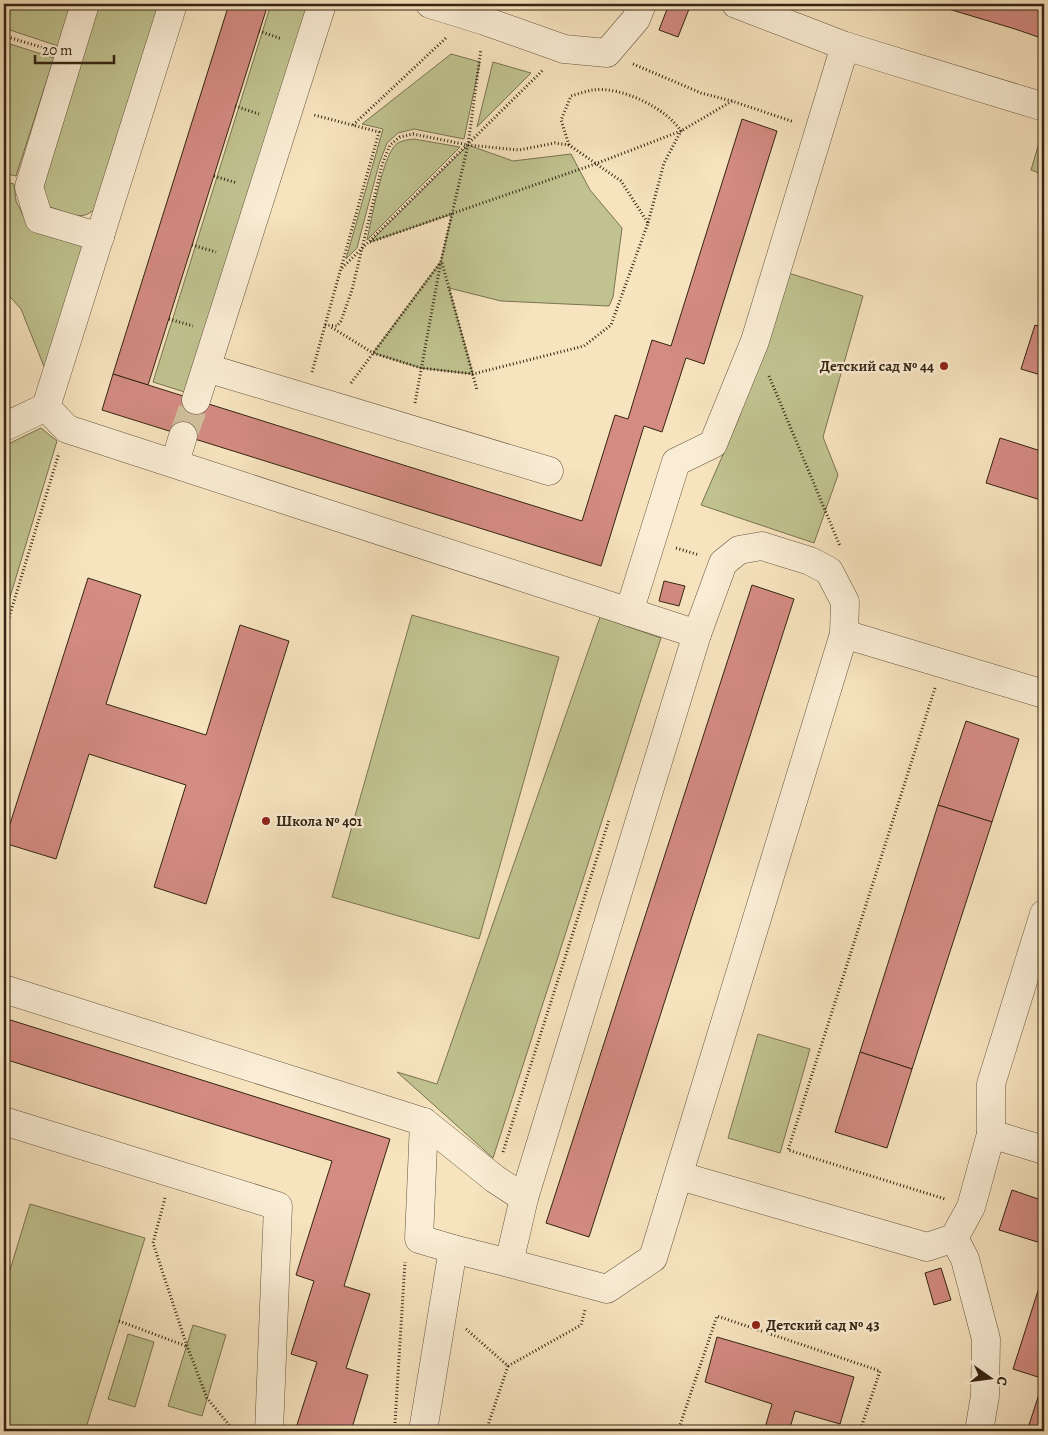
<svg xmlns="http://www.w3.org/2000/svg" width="1048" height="1435" viewBox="0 0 1048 1435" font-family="Alegreya,serif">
<rect width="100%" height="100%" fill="#f7e4bf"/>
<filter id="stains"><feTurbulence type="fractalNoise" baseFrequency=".004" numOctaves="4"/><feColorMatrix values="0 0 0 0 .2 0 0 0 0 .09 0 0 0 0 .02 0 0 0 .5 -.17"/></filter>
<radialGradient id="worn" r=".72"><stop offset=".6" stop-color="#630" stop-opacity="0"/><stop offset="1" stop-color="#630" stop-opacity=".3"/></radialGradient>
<g fill="#c0c390" stroke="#7a7451">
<path d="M4,4H72L58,46L4,28Z"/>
<path d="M99,4H163L100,203C83,225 72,213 49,207L40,187Z"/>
<path d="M271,4H315L194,395L153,382Z"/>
<path d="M4,42L54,58L16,176L4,173Z"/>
<path d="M451,54L480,62L464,139L414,129L398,133L387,143L379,164L357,248L346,259L383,129L362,124Z"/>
<path d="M493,62L531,73L477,127Z"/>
<path d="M414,139L460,147L367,240C372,217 381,166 393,148C397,141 406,140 414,139Z"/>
<path d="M1039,143L1044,145V175L1031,170Z"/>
<path d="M468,145L513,161L571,154L590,190L622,228L613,297L609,306L501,301L449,288L473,374L421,368L373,353L441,261L452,214L370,242Z"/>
<path d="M4,181L14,184L16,201L25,219L84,243L45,369L21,309L4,290Z"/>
<path d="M785,272L863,296L823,437L838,475L814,543L701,505L739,418Z"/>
<path d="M41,428L57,441L4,617V446Z"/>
<path d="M412,615L559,657L479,939L332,897Z"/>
<path d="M600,617L661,638L493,1158L397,1072L437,1084Z"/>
<path d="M758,1034L810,1049L780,1153L728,1138Z"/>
<path d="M30,1204L145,1238L85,1431H4V1290Z"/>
<path d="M193,1325L226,1335L202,1416L168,1406Z"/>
<path d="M128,1334L154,1342L135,1407L108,1399Z"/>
</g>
<g fill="#d38b82" stroke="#342512">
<path d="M229,4H268L148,385L113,374Z"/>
<path d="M669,4H691L678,37L659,30Z"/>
<path d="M932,4H1044V39L1015,29Z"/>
<path d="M742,119L777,131L704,364L686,358L662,432L644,426L601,566L102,410L113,374L582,521L615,415L628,419L652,340L671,346Z"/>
<path d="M1035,325L1044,328V376L1021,369Z"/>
<path d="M1000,438L1044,452V501L986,483Z"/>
<path d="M88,578L141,595L106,704L206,735L240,625L289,641L206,904L154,887L186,785L89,754L56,859L4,843Z"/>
<path d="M664,581L685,586L679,606L659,601Z"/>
<path d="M752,585L794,599L589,1237L546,1223Z"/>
<path d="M966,721L1019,739L992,822L938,805Z"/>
<path d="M938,805L992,822L912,1069L860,1052Z"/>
<path d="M4,1018L390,1139L344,1286L370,1294L346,1368L368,1375L351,1431H295L317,1362L291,1354L314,1281L296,1275L332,1161L4,1059Z"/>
<path d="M860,1052L912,1069L887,1148L835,1132Z"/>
<path d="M1012,1190L1044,1201V1244L999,1230Z"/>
<path d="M941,1268L951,1300L934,1305L925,1273Z"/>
<path d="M1044,1272V1431H1027L1044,1379L1013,1369Z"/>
<path d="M717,1337L854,1377L840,1424L795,1411L789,1431H764L772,1404L705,1382Z"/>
</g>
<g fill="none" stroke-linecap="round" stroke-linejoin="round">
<path stroke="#d0be9c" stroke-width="28" stroke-dasharray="28 14" stroke-linecap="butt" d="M183,436L196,400"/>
<g stroke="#65553d" stroke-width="29">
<g id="minor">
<path d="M85,4L29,187L39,219L100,237"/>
<path d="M430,4L485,21L564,49L607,53L636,19L642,4"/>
<path d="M736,4L845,46L1044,107"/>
<path d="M207,368L549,471"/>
<path d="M196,400L322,4"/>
<path d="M46,407L67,429L697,634L524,1198"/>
<path d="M4,427L46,407L173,4"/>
<path d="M175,463L183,436"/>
<path d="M629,612L676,462L713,444L755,341L845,46"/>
<path d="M844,634L1044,694"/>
<path d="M4,989L424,1122L495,1179L524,1198L509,1263L607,1289L653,1258L844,634L845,602L829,571L810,561L762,546L739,550L723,563L697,634"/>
<path d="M4,1121L278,1206L269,1431"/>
<path d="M424,1122L419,1239L453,1249"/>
<path d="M991,1134L1044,1150"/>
<path d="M680,1176L927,1247L954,1238L971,1207L991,1134V1084L1044,914"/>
<path d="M954,1238L965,1259L986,1339L985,1396L979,1431"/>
<path d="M423,1431L453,1249L509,1263"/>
</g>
</g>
<g stroke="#342512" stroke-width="3" stroke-dasharray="1 2.5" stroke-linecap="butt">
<path d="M259,31L282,39"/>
<path d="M4,36L44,48"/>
<path d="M633,64L701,93L732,101L794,122"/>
<path d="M235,106L259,114"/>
<path d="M353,125L447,37"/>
<path d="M569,145L561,120L571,96C578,94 586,91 593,90C621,86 666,108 681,131L664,163L648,223"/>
<path d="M214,176L237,183"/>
<path d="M370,242L595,164L681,131L732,101"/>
<path d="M192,245L216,252"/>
<path d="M442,263L477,390"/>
<path d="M342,268L544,69"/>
<path d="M169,319L193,326"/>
<path d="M325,325L337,326L341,321L352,290L382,165L390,145L400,137L413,134L468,145L519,150L555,143L569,145L621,181L648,223L611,325L584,346L473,374L421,368L373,353L331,327"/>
<path d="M312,372L379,132L314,115"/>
<path d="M769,376L840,546"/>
<path d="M351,383L441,262"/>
<path d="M415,403L441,261L468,145L481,49"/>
<path d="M676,548L699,555"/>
<path d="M4,634L59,453"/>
<path d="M935,688L788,1150L945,1199"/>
<path d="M1041,1123L1044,1114"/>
<path d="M503,1152L609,820"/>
<path d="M165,1198L153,1243L187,1346L207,1398L234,1431"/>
<path d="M119,1321L186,1346"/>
<path d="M466,1329L508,1366L486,1431"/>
<path d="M508,1366L581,1325L585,1310"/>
<path d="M395,1423L405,1262"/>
<path d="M678,1431L717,1316L880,1371L860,1431"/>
</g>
<use href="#minor" stroke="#faedd5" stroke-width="28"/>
</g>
<g fill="#8f2418" stroke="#faedd5" stroke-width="2">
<circle cx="944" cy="366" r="5"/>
<circle cx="266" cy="821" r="5"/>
<circle cx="756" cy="1325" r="5"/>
</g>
<g text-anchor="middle" stroke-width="4.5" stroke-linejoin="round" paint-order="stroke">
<g font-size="15" font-weight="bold" fill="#342512" stroke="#faedd5" text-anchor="start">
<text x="934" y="371" text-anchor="end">Детский сад № 44</text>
<text x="276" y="826">Школа № 401</text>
<text x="766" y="1330">Детский сад № 43</text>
</g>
</g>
<rect width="1048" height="1435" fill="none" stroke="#f7e4bf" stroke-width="20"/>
<rect x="5" y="5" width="1038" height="1425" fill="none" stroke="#342512" stroke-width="2.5"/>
<rect x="10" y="10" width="1028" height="1415" fill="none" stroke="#342512"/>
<g transform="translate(990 1378) rotate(104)" stroke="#faedd5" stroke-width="4" paint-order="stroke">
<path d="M0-4L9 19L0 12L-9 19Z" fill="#342512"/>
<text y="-8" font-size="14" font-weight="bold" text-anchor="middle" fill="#342512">С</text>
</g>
<path d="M35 55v8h79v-8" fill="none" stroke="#342512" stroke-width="2.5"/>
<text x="42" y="55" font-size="15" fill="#342512" stroke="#faedd5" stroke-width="4" paint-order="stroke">20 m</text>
<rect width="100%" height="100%" filter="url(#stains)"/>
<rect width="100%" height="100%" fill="url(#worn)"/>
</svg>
